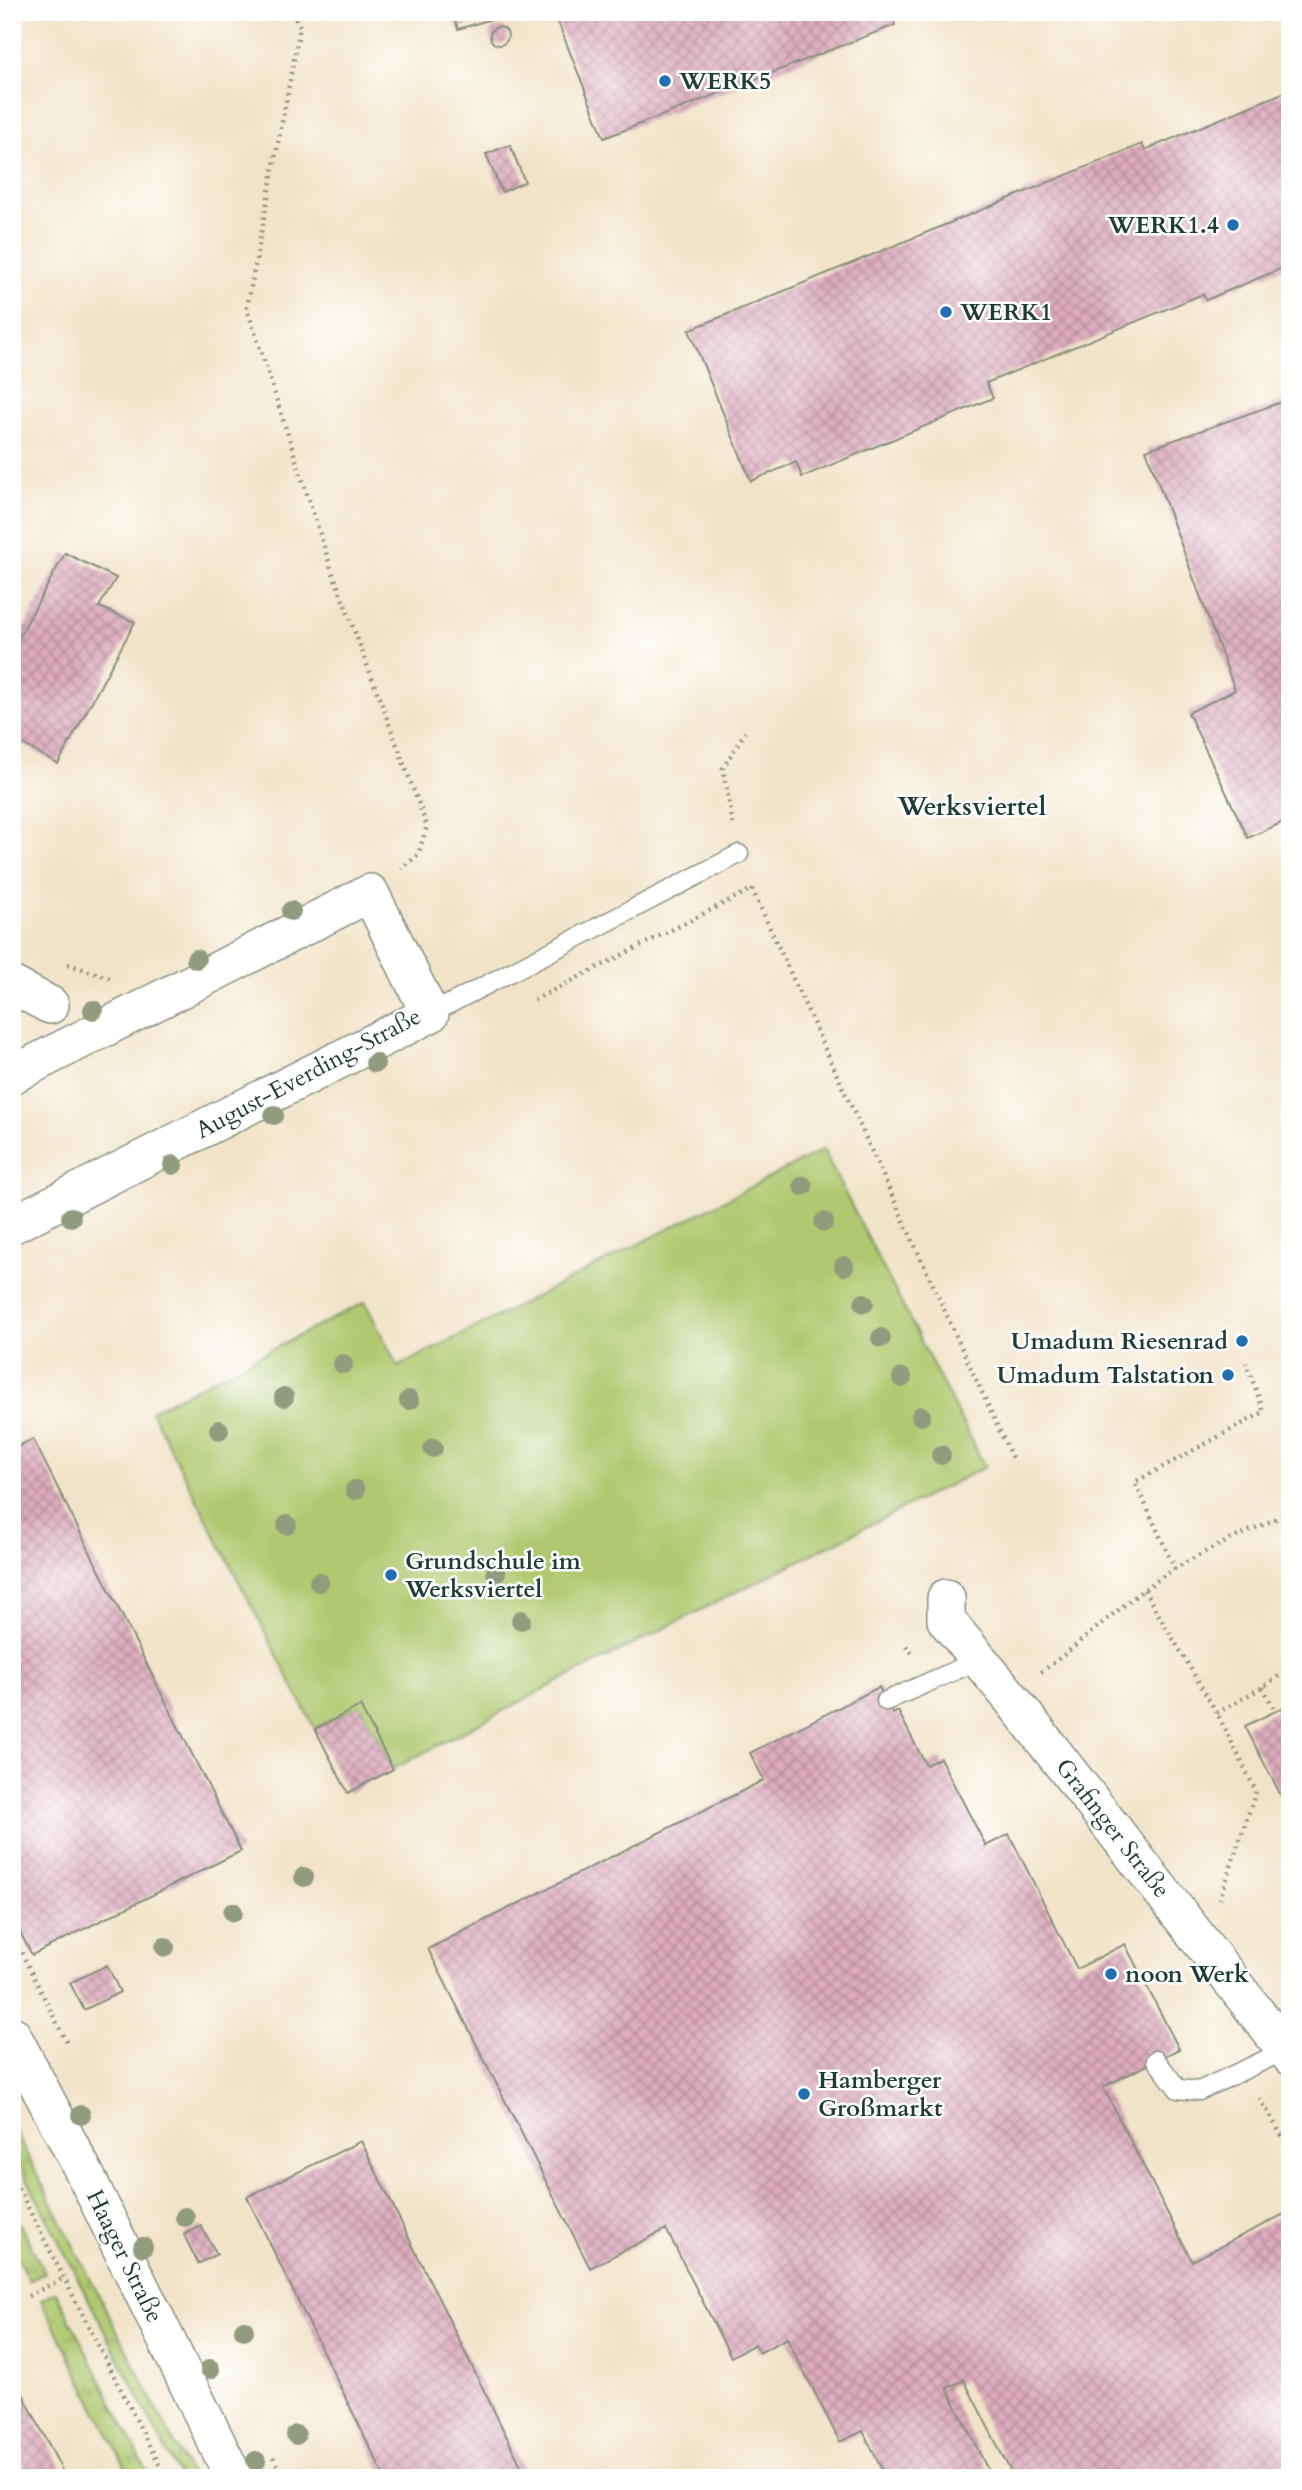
<svg xmlns="http://www.w3.org/2000/svg" width="1302" height="2490" viewBox="0 0 1302 2490" font-family="Cardo,serif">
<defs>
<pattern id="grass-tufts" width="24" height="20" patternUnits="userSpaceOnUse" patternTransform="scale(1.75)"><rect width="24" height="20" fill="#b0c96f"/><path d="M3 7l-1-3M5 7V3M7 7l1-3M15 17l-1-3M17 17v-4M19 17l1-3" fill="none" stroke="#8fa45c"/></pattern>
<pattern id="building-cross-hatch" width="8" height="8" patternUnits="userSpaceOnUse" patternTransform="scale(1.75)"><rect width="8" height="8" fill="#deacbe"/><path d="M0 0l8 8M0 8l8-8" fill="none" stroke="#b38d9b"/></pattern>
</defs>
<rect width="100%" height="100%" fill="#fff"/>
<filter id="ink" filterUnits="userSpaceOnUse"><feTurbulence type="fractalNoise" baseFrequency=".0143" numOctaves="2"/><feDisplacementMap in="SourceGraphic" scale="14" xChannelSelector="R" yChannelSelector="G"/><feConvolveMatrix kernelMatrix="1 2 1 2 8 2 1 2 1" color-interpolation-filters="sRGB"/></filter>
<filter id="wash" filterUnits="userSpaceOnUse"><feTurbulence type="fractalNoise" baseFrequency=".00686" numOctaves="4" result="noise"/><feDisplacementMap in="SourceGraphic" scale="28" xChannelSelector="R" yChannelSelector="G"/><feGaussianBlur stdDeviation="1.57" result="paint"/><feColorMatrix in="noise" values="0 0 0 0 0 0 0 0 0 0 0 0 0 0 0 0 0 1.4 0 .05"/><feComposite in="paint" operator="in"/></filter>
<g filter="url(#wash)">
<rect width="100%" height="100%" fill="#f1e3c7"/>
<g fill="url(#grass-tufts)" stroke="#688352" stroke-width="2">
<path d="M12,2125L192,2478H180L12,2150Z"/>
<path d="M12,2209L45,2273L29,2281L12,2248Z"/>
<path d="M56,2292L148,2473L138,2478H131L41,2300Z"/>
</g>
<path fill="#b0c96f" stroke="#688352" stroke-width="2" d="M823,1150L985,1467L554,1684L393,1769L360,1706L315,1729L151,1411L365,1302L398,1367Z"/>
<g id="blocks">
<g fill="url(#building-cross-hatch)">
<path d="M452,12H504L505,15L458,29Z"/>
<path d="M554,12H890L895,25L604,138Z"/>
<circle cx="499" cy="36" r="9"/>
<path d="M1290,90V265L1206,300L1203,294L986,383L993,398L802,477L796,462L751,481L689,330L1142,144L1145,150Z"/>
<path d="M510,145L525,182L502,192L486,154Z"/>
<path d="M1290,399V819L1248,838L1188,713L1235,690L1146,450Z"/>
<path d="M65,553L116,578L99,607L135,622L58,764L12,738V650Z"/>
<path d="M33,1439L241,1851L32,1955L12,1917V1449Z"/>
<path d="M879,1687L893,1714L898,1711L926,1765L940,1758L986,1846L1009,1834L1077,1969L1125,1944L1179,2049L1103,2087L1192,2261L1290,2211V2478H1014L964,2380L947,2388L992,2478H886L863,2431L840,2442L787,2338L759,2353L755,2344L731,2357L666,2229L590,2268L428,1949L764,1780L750,1753Z"/>
<path d="M1290,1704V1813L1245,1726Z"/>
<path d="M360,1706L393,1769L348,1793L315,1729Z"/>
<path d="M107,1965L120,1992L84,2010L70,1983Z"/>
<path d="M361,2141L527,2478H385L247,2197Z"/>
<path d="M201,2226L217,2254L198,2264L184,2235Z"/>
<path d="M12,2373L25,2398L66,2478H12Z"/>
</g>
</g>
</g>
<g filter="url(#ink)">
<use href="#blocks" fill-opacity="0" stroke="#88907e" stroke-width="2"/>
<g fill="none" stroke-linecap="round" stroke-linejoin="round">
<g stroke="#88907e" stroke-width="21">
<g id="service">
<path d="M430,1014L739,854"/>
<path d="M886,1701L979,1660"/>
<path d="M1156,2060L1178,2089L1199,2091L1286,2050"/>
</g>
</g>
<g stroke="#88907e" stroke-width="40">
<g id="minor">
<path d="M12,985L50,1005"/>
<path d="M12,1075L370,893L430,1014L12,1225"/>
<path d="M946,1598V1620L1011,1698L1290,2056"/>
<path d="M12,2035L85,2174L234,2478"/>
</g>
</g>
<g stroke="#88907e" stroke-width="4.5" stroke-dasharray="2 5" stroke-linecap="butt">
<path d="M292,12L300,27L247,308L330,565L427,826L418,855L401,869"/>
<path d="M12,748L18,741"/>
<path d="M733,824L723,768L745,732"/>
<path d="M752,889L1012,1458"/>
<path d="M68,964L110,978"/>
<path d="M534,1000L752,889"/>
<path d="M1175,1569L1135,1482L1264,1412L1246,1363"/>
<path d="M1144,1590L1217,1713L1256,1791L1220,1899"/>
<path d="M906,1646L915,1656"/>
<path d="M1041,1672C1086,1640 1126,1599 1173,1570C1210,1547 1251,1531 1290,1512"/>
<path d="M1263,1687L1275,1711"/>
<path d="M1217,1713L1263,1687L1290,1668"/>
<path d="M12,1934L68,2045"/>
<path d="M1260,2098L1290,2150"/>
<path d="M12,2176L166,2478"/>
<path d="M28,2296L64,2278"/>
<path d="M273,2457L284,2478"/>
</g>
<use href="#service" stroke="#fff" stroke-width="18"/>
<use href="#minor" stroke="#fff" stroke-width="37"/>
</g>
<g fill="#919b7e">
<circle cx="291" cy="911" r="10"/>
<circle cx="196" cy="959" r="10"/>
<circle cx="93" cy="1010" r="10"/>
<circle cx="375" cy="1063" r="10"/>
<circle cx="274" cy="1115" r="10"/>
<circle cx="173" cy="1165" r="10"/>
<circle cx="803" cy="1186" r="10"/>
<circle cx="71" cy="1217" r="10"/>
<circle cx="824" cy="1222" r="10"/>
<circle cx="844" cy="1266" r="10"/>
<circle cx="864" cy="1303" r="10"/>
<circle cx="881" cy="1338" r="10"/>
<circle cx="343" cy="1364" r="10"/>
<circle cx="902" cy="1378" r="10"/>
<circle cx="284" cy="1397" r="10"/>
<circle cx="409" cy="1400" r="10"/>
<circle cx="921" cy="1416" r="10"/>
<circle cx="219" cy="1430" r="10"/>
<circle cx="433" cy="1448" r="10"/>
<circle cx="941" cy="1455" r="10"/>
<circle cx="355" cy="1490" r="10"/>
<circle cx="287" cy="1525" r="10"/>
<circle cx="496" cy="1572" r="10"/>
<circle cx="319" cy="1582" r="10"/>
<circle cx="521" cy="1620" r="10"/>
<circle cx="304" cy="1877" r="10"/>
<circle cx="233" cy="1912" r="10"/>
<circle cx="165" cy="1947" r="10"/>
<circle cx="81" cy="2115" r="10"/>
<circle cx="185" cy="2217" r="10"/>
<circle cx="143" cy="2247" r="10"/>
<circle cx="244" cy="2330" r="10"/>
<circle cx="210" cy="2369" r="10"/>
<circle cx="296" cy="2435" r="10"/>
<circle cx="256" cy="2461" r="10"/>
</g>
</g>
<g fill="#1f6fb2" stroke="#fff" stroke-width="2.5">
<circle cx="665" cy="81" r="7"/>
<circle cx="1233" cy="225" r="7"/>
<circle cx="946" cy="312" r="7"/>
<circle cx="1242" cy="1341" r="7"/>
<circle cx="1228" cy="1375" r="7"/>
<circle cx="391" cy="1575" r="7"/>
<circle cx="1111" cy="1974" r="7"/>
<circle cx="804" cy="2094" r="7"/>
</g>
<g text-anchor="middle" stroke-width="5" stroke-linejoin="round" paint-order="stroke">
<g font-size="24" font-weight="bold" fill="#1f3d34" stroke="#fff" text-anchor="start">
<text x="679" y="89">WERK5</text>
<text x="1219" y="233" text-anchor="end">WERK1.4</text>
<text x="960" y="320">WERK1</text>
<text x="1228" y="1349" text-anchor="end">Umadum Riesenrad</text>
<text x="1214" y="1383" text-anchor="end">Umadum Talstation</text>
<text x="405" y="1569">Grundschule im<tspan x="405" dy="28">Werksviertel</tspan></text>
<text x="1125" y="1982">noon Werk</text>
<text x="818" y="2088">Hamberger<tspan x="818" dy="28">Großmarkt</tspan></text>
</g>
<g font-size="24" fill="#1f3d34" stroke="#fff">
<text transform="translate(308 1073) rotate(-28)" y="8">August-Everding-Straße</text>
<text transform="translate(1113 1828) rotate(52)" y="8">Grafinger Straße</text>
<text transform="translate(125 2256) rotate(64)" y="8">Haager Straße</text>
</g>
<g font-size="26" font-weight="bold" fill="#1f3d34" stroke="#fff">
<text x="972" y="815">Werksviertel</text>
</g>
</g>
<rect width="1302" height="2490" fill="none" stroke="#fff" stroke-width="42"/>
</svg>
